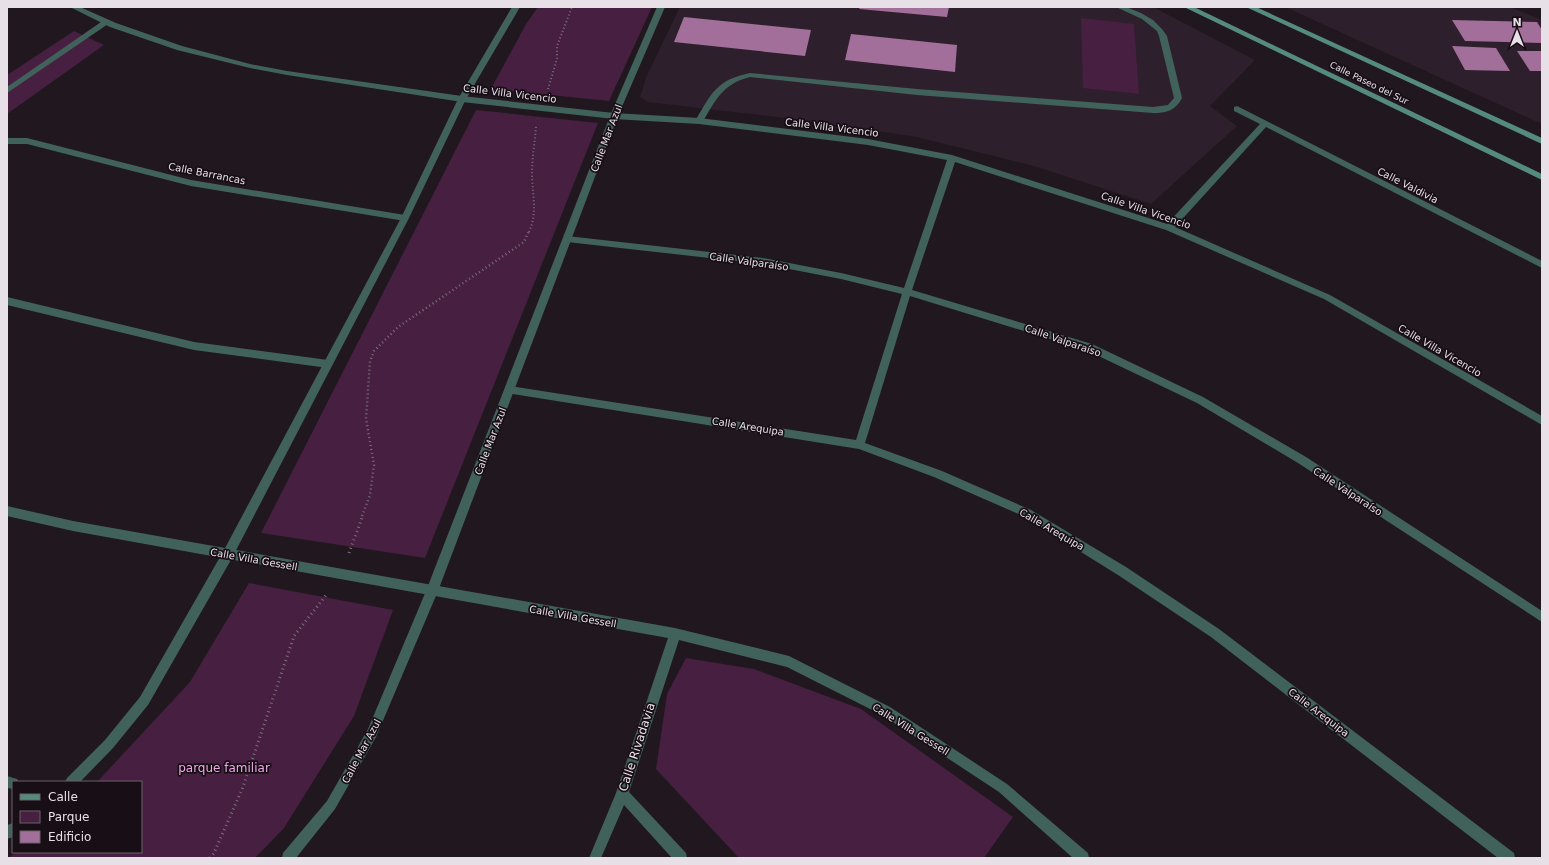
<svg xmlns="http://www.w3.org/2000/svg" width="1549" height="865" viewBox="0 0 1549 865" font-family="'DejaVu Sans',sans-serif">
<rect width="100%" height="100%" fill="#21171f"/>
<g fill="#2e1f2c">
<path d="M680,7H1153L1255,60L1210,106L1237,126L1151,204L1034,166L917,137L803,120L648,102L640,97L647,75Z"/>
<path d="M1285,7H1510L1542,20V124Z"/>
</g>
<g fill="#461f41">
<path d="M538,7H652L609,101L491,89L526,24Z"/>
<path d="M1081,18L1134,24L1139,94L1083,88Z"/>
<path d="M74,31L104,45L7,114V75Z"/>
<path d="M476,110L598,123L425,558L261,533Z"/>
<path d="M249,583L393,610L354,716L284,828L255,858H8L16,852H141V782H97L190,682Z"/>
<path d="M686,658L754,669L861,709L1013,817L984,858H739L656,769L667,694Z"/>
</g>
<g fill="#a26f9b">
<path d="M860,7H949L947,17L859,9Z"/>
<path d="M684,17L811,30L805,56L674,42Z"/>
<path d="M1452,20L1537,22L1542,30V43L1465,41Z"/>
<path d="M851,34L957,45L955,72L845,60Z"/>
<path d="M1452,46L1496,48L1510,71L1465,70Z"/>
<path d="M1517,51H1542V71H1530Z"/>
</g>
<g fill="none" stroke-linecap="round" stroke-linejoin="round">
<g stroke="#797178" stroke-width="2" stroke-dasharray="1 2.5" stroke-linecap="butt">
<path d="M548,89L557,59V46L572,7"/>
<path d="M529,232C538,212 532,194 532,173C532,157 535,142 536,126"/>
</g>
<path stroke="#797178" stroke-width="2.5" stroke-dasharray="1 3" stroke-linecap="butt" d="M362,516L370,495L374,465L366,419L370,361L374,351L398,327L524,242L529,231"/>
<g stroke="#797178" stroke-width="3" stroke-dasharray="1 3.5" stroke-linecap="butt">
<path d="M349,553L363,515"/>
<path d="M210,858L214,853L243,787L294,636L327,594"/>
</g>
<path fill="#41625b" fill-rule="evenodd" d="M1116,7H1126L1141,13L1153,20L1162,29L1167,36L1182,98C1175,111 1166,113 1153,113L917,95L750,77C722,84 716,100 702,123H696L695,121C712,93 716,80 750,73L917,89L1153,107L1168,105L1174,98L1159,36L1157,31L1142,19Z"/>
<path fill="#41625b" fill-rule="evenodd" d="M104,20L111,22L7,93V87Z"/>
<g fill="#41625b" fill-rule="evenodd">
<path d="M70,7H80L116,23L182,46L250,64L287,71L462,96L614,113L699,118L868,139L952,155L1167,224L1260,124L1234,111V107L1237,106L1542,261V268L1266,127L1175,227L1330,295L1542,416V425L1324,299L1166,230L955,162L912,290L1092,344L1203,397L1306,457L1542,611V622L1298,463L1197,403L1086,350L910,296L865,443L942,471L1031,510L1126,567L1219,629L1514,853L1515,858H1498L1211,637L1118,575L1023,516L934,477L859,449L507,393L505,390L507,387L510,386L856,440L902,294L841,279L763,264L567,242L563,239L567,236L763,258L841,273L904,288L947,160L868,145L699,124L614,119L462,102L287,75L250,68L177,50L110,27Z"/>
<path d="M7,138H27L191,180L405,215L409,218L405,221L191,186L27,144H7Z"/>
<path d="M7,297L194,342L328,360L333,364L328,368L194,350L7,305Z"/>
<path d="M7,506L73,521L675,628L789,656L890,707L1007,784L1088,853L1089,858H1073L999,792L882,715L787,667L679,640L629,792L686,853L687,858H672L624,805L601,858H589L616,793L668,638L73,531L7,516Z"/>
<path d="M7,776L17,779L19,782H13V789L7,788Z"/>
</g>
<g fill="#41625b" fill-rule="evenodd">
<path d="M512,7H520L466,99L409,218L232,558L148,705L113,748L80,782H65L67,778L105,740L140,697L224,550L401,218L458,99Z"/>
<path d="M657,7H665L618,116L438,591L376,737L335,809L296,858H282L283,853L327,801L368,729L426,591L610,116Z"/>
<path d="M13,823V837L7,839V825Z"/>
</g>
<g fill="#558b7f" fill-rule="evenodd">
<path d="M1184,7H1194L1542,174V180Z"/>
<path d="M1246,7H1256L1542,138V144Z"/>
</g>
</g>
<g text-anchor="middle" stroke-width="3.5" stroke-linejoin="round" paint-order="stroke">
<g font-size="9" fill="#e7e0e6" stroke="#180e16">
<text transform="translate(1369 83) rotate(26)" y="3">Calle Paseo del Sur</text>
</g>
<g font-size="10" fill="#e7e0e6" stroke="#180e16">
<text transform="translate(510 93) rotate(7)" y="4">Calle Villa Vicencio</text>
<text transform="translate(832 127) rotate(7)" y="4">Calle Villa Vicencio</text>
<text transform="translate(606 138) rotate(-69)" y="4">Calle Mar Azul</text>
<text transform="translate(207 173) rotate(11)" y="4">Calle Barrancas</text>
<text transform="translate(1408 185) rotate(27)" y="4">Calle Valdivia</text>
<text transform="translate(1146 210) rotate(19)" y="4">Calle Villa Vicencio</text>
<text transform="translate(749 261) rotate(8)" y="4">Calle Valparaíso</text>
<text transform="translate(1063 340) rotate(19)" y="4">Calle Valparaíso</text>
<text transform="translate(1440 350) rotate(30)" y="4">Calle Villa Vicencio</text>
<text transform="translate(748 426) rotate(9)" y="4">Calle Arequipa</text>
<text transform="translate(490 441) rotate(-69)" y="4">Calle Mar Azul</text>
<text transform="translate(1348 491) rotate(33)" y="4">Calle Valparaíso</text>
<text transform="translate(1052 529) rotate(30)" y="4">Calle Arequipa</text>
<text transform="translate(254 559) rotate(10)" y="4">Calle Villa Gessell</text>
<text transform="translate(573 616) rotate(10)" y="4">Calle Villa Gessell</text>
<text transform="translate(1319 712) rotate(37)" y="4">Calle Arequipa</text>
<text transform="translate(911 729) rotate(32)" y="4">Calle Villa Gessell</text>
<text transform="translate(361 751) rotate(-62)" y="4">Calle Mar Azul</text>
</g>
<g font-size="12" fill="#e7e0e6" stroke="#180e16">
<text transform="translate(637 747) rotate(-72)" y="4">Calle Rivadavia</text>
</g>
<g font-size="12" fill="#f1a6e5" stroke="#180e16">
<text x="224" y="772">parque familiar</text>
</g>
</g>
<rect width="1549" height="865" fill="none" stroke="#e7e0e6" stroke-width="16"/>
<rect x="12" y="781" width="130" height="72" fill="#180e16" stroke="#6b6269"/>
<rect x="20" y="794" width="20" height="6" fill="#558b7f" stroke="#6b6269"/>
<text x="48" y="801" font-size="12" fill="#e7e0e6">Calle</text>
<rect x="20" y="811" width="20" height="12" fill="#461f41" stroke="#6b6269"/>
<text x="48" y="821" font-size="12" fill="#e7e0e6">Parque</text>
<rect x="20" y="831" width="20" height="12" fill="#a26f9b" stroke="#6b6269"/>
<text x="48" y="841" font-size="12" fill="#e7e0e6">Edificio</text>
<g transform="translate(1517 32)" stroke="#180e16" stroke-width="3" paint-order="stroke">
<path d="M0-3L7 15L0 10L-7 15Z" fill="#e7e0e6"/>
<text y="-6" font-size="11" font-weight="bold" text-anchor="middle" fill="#e7e0e6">N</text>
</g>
</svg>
